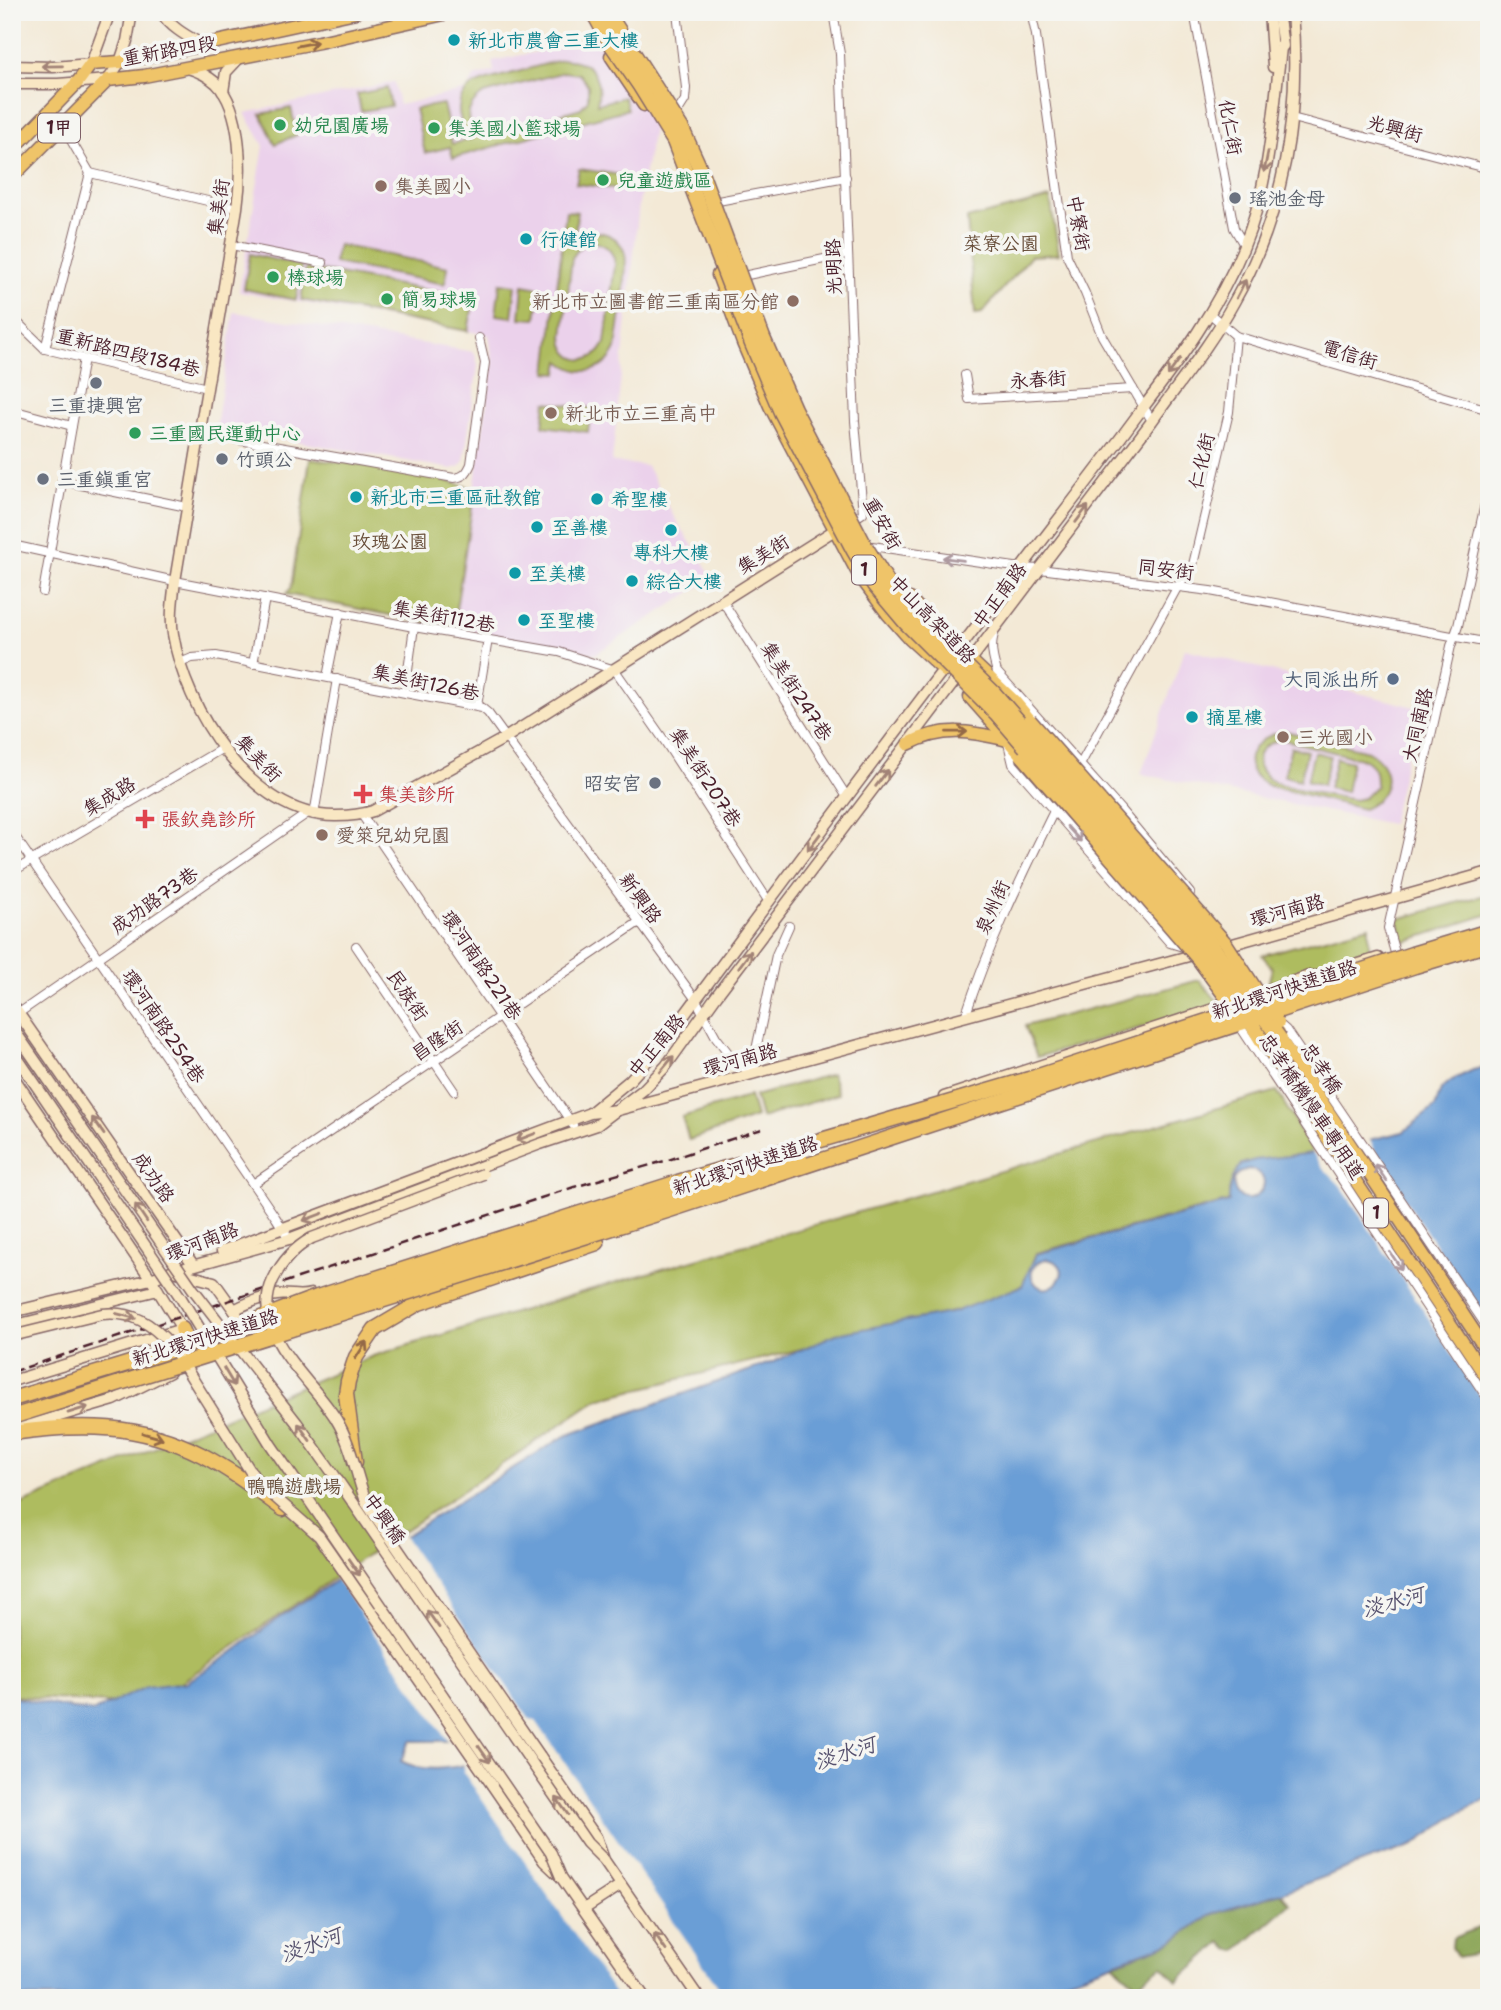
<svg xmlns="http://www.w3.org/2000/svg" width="1501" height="2010" viewBox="0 0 1501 2010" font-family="'Shantell Sans','LXGW WenKai TC',sans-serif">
<rect width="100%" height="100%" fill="#f6f6f2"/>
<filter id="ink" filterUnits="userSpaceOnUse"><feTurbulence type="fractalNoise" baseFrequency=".0143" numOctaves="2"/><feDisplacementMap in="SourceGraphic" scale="14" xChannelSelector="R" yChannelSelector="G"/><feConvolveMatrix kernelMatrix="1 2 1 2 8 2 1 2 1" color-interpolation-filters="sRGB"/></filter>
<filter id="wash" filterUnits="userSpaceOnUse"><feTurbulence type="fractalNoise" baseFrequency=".00686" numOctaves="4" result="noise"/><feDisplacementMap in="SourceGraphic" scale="28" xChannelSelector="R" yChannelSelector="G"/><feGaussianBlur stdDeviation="1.57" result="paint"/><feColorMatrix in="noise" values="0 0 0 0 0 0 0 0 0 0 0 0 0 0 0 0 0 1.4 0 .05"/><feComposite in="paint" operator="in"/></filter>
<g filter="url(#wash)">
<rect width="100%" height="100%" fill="#f3e9d6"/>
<g fill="#ebd1eb">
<path d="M596,40L642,106L651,121L653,129L639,204L612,462L647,466L673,515L713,578L595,654L453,628L493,363L489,335L239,292L264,146L245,113L394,82L399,105L467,90L474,77L494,71L492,61Z"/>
<path d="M234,312L474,352L478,365L464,461L460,466L452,469L216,427Z"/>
<path d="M1185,649L1418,708L1391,824L1141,774Z"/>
</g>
<g fill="#aebc5e" stroke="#7c6e44" stroke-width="2" fill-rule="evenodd">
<path d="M561,60C590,58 603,77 597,104L624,97L628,109L453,158L450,147L425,153L415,109L443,104L452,144L472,139C459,125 451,101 471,87C480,81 492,79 502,76C522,71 541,65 561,60ZM564,72L579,74L588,85V100L581,108L491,134C462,133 462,107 484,94Z"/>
<path d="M387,88L391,106L361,111L357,94Z"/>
<path d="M291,108L297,135L275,144L261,114Z"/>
<path d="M579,169L629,176L628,190L576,184Z"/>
<path d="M1050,198L1059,254L1031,256L982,313L975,314L967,219Z"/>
<path d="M566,211L577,212L575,237C594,228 618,231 625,254C629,270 618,330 616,349C604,373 581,378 560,361L558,373L547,372ZM589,242C603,242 613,249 615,264L605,343C594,368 563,364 563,336L572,258L579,248Z"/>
<path d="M338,245L448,267L445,284L334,263Z"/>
<path d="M250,254L302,266L296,300L244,289Z"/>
<path d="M306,268L474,299L468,331L301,300Z"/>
<path d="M500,283L516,285L512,317L496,315Z"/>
<path d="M523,285L540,288L536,319L520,318Z"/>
<path d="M546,402L591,408L588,432L543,426Z"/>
<path d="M310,459L410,470L475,489L453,628L286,594L291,588Z"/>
<path d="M1285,731L1368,751C1396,767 1391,797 1363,809L1270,786C1233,768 1251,737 1285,731ZM1281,739L1365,760C1376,767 1376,774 1376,786L1364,798L1355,800C1335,796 1285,789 1269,779C1264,775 1258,767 1258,760C1258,747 1270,743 1281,739Z"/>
<path d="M1291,747L1307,751L1300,780L1284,776Z"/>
<path d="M1314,752L1330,756L1323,785L1307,781Z"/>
<path d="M1336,758L1352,762L1346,792L1329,788Z"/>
<path d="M1489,894V914L1404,942L1398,919Z"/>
<path d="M1369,926V950L1268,985L1272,968L1262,955Z"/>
<path d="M1199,980L1221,1005L1037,1057L1025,1026Z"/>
<path d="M832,1074L838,1094L761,1118L755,1096Z"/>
<path d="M1277,1091L1313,1153L1255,1160L1241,1164L1229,1191L1230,1201L1036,1253L1023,1285L989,1303L598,1399L146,1706L12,1696V1508L373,1356L586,1291Z"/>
<path d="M750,1096L756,1117L689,1140L682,1117Z"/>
</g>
<g fill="#8aa455" stroke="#6a6240" stroke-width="2">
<path d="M1281,1893L1290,1904L1236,1951L1228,1949L1221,1942L1177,1981L1162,1966L1136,1984L1113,1964L1172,1942L1209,1915Z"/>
<path d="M1489,1919V1944L1474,1954L1457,1957L1452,1947L1453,1938L1481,1927Z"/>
</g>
<path fill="#6a9ed6" stroke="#5a5e80" stroke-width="2" fill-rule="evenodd" d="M1489,1066V1798L1459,1813L1414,1845L1349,1867L1281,1893L1209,1915L1172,1942L1058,1983L1033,1998H12V1697L92,1712L146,1687L187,1682L230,1654L287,1612L439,1514L565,1436L773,1362L836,1334L954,1312L1022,1286L1036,1254L1229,1202C1228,1186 1233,1176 1241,1164L1255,1160L1313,1153L1403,1132L1435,1107L1441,1089L1452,1080L1473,1070ZM1249,1169C1284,1177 1248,1217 1235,1190C1230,1179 1239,1171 1249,1169ZM1046,1259C1082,1264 1047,1306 1033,1280C1028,1269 1037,1261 1046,1259ZM410,1741H484L496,1759C465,1764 430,1777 401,1761Z"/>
<g fill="#f3e9d6">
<path d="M1369,1137L1379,1160L1489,1326V1409L1340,1185L1323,1168L1311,1150Z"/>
<path d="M402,1534L530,1720L536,1721L726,1998H618L463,1772L464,1765L462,1761L491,1756L483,1744H450L335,1577Z"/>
</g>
</g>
<g filter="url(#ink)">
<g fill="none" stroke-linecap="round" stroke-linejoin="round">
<g stroke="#856667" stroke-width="10">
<g id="street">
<path d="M677,12L686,88L685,100L678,111"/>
<path d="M833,12L840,54L841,80L855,421L863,513L857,517"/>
<path d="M1031,12L1036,35L1067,256L1085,293L1102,336L1152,421"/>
<path d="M1194,12L1234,228L1244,245"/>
<path d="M1292,118L1489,169"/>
<path d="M62,125L90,173"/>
<path d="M90,173L237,208"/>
<path d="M718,201L846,177"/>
<path d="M231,245L323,263"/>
<path d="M738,277L848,254"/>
<path d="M1209,313L1236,336L1489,410"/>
<path d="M12,317L45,349L207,388"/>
<path d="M45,349L90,173"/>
<path d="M965,375L969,399L1133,389"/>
<path d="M12,410L72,426"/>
<path d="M200,433L454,478C464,477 467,473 471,464L485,363L479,338"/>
<path d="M62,481L187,507"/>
<path d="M12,545L175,581L414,627L559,652L615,670L666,743L769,902"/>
<path d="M872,546L1021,568L1040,569L1210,591L1489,643"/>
<path d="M43,592L84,358"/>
<path d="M722,600L847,797"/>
<path d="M994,634C990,647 993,659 997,672L1120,809L1190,893"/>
<path d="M180,663L192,658L216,656L482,708L488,713L696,1000L716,1037L736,1063L754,1074L757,1045L776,955L789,926"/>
<path d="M253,664L265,598"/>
<path d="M327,677L340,612"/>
<path d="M405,692L414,627"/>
<path d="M477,706L488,639"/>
<path d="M1008,743L1013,764L1170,943L1186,948"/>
<path d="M1080,765L1178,586L1192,569L1229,412L1236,336"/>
<path d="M314,815L337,679"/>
<path d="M362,815L573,1125"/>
<path d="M12,832L276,1218L289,1239"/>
<path d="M12,872L223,748"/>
<path d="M356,946L454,1091"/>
<path d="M1397,960L1388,928L1451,646L1458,626L1489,486"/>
<path d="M19,1013L308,813"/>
<path d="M965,1017C988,946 1021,878 1054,811"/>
<path d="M1278,1023L1286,1030L1489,1330"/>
<path d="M253,1184L639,922"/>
</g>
</g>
<g stroke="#856667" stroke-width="13">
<g id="secondary">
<path d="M161,12C171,28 187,36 203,45"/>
<path d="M1269,12L1273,67"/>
<path d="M1278,12L1283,46"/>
<path d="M12,66L53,67L91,64L110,12"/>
<path d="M188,68C198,71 208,76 216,83C243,110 242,173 237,208L175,581C173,598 170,616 173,634C185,709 251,817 336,816C349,816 361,815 373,811L505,738L841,526"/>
<path d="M12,84H58L108,80L120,62L127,41L132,12"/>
<path d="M223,92L226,72L240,57"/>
<path d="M1222,947L1489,872"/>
<path d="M1253,995L1309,976H1321L1378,958"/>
<path d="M12,1004L192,1263"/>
<path d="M12,1075L151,1279L182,1329L12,1381"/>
<path d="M944,1097L1235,1002"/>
<path d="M590,1113L630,1080L665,1041C780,887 894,732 1012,580C1054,525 1097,470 1139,413C1179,361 1219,307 1244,246C1271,181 1273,109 1282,40"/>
<path d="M222,1251L590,1113L618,1110L1200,953"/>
<path d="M174,1271L289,1239L540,1144L597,1125L643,1090L666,1066L717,995L1152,421C1180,382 1211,344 1234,302C1284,214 1301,112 1292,12"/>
<path d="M177,1272L214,1282L234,1310L252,1341"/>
<path d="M234,1310C247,1303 262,1297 277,1295C289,1293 299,1298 311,1294"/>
<path d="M12,1312L151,1279L171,1271"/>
<path d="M12,1326L158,1290"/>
<path d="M22,1427L114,1400L170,1372"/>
<path d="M540,1756L596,1837L604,1860L699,1998"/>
<path d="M492,1785L544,1861L561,1877L645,1998"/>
<path d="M584,1909L621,1885"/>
</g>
</g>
<g stroke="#856667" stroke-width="15">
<g id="primary">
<path d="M611,56L644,105"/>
<path d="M12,150L77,83L91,64L120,62L156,55L356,12"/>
<path d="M12,177L108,80L144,76L319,42L453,12"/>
<path d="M718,275L743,343L770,406L859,575L888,614L910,639L945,671"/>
<path d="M910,599L938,629"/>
<path d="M951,642L1015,702L1030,720"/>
<path d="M970,697L1023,757"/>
<path d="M908,744C944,726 970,731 1007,740"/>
<path d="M1279,1032L1280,1039L1489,1354"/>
<path d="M1264,1044L1489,1382"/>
</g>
</g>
<g stroke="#856667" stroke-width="17">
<g id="highway">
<path d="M182,1329L190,1347"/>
<path d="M12,1410L127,1370"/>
<path d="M12,1433C80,1423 140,1423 202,1455C231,1470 257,1490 283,1509"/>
<path d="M355,1462L346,1394L348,1381L356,1357L375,1329L419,1303L597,1243"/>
</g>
</g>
<use href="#street" stroke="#fff" stroke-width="8"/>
<use href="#secondary" stroke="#f9e7c3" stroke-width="10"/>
<use href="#primary" stroke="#efc469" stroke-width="12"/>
<use href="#highway" stroke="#efc469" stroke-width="14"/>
<path stroke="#4a1f2b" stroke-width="2.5" stroke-dasharray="10 5" stroke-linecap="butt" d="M12,1372L574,1187L668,1160L762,1129"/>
<g stroke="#856667" stroke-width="10" stroke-linecap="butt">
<path id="street-bridge" d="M1237,1022L1489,1401"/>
</g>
<g stroke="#856667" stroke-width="13" stroke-linecap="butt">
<g id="secondary-bridge">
<path d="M12,1027L193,1289L297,1423L332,1472L587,1843L604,1860"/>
<path d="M12,1050L181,1298L271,1445L551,1853L561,1877"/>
<path d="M483,1174L312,1238C294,1248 282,1261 273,1280C248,1333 311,1378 336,1419C352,1445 356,1476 367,1504L540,1756"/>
<path d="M12,1336L102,1314C133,1311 151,1323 172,1346L254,1477L268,1491L319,1536L492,1785"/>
</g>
</g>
<g stroke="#856667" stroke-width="15" stroke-linecap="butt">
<g id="primary-bridge">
<path d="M1030,720L1226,943L1278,1023"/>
<path d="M1023,757L1197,958L1240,1017"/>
</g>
</g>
<g stroke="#856667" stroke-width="17" stroke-linecap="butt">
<g id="highway-bridge">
<path d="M593,12L609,41L640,86L674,141L752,344L781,412L854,551L874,585L906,623L996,713L1196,943L1227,983L1264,1044"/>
<path d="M607,12L682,129L698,164L763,338L794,409L865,546L886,580L917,618L994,693L1207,939L1280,1039"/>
<path d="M279,1320L800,1156"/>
<path d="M12,1399L186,1346L317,1297L678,1182L1029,1079L1412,954L1489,931"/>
<path d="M12,1417L670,1210L1415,966L1489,944"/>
</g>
</g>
<use href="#street-bridge" stroke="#fff" stroke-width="8"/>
<use href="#secondary-bridge" stroke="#f9e7c3" stroke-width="10"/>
<use href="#primary-bridge" stroke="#efc469" stroke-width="12"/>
<use href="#highway-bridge" stroke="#efc469" stroke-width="14"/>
</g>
<defs><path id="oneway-shaft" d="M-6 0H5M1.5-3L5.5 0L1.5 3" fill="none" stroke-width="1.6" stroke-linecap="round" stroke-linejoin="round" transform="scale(1.75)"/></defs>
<g stroke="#946947">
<use href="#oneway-shaft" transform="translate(307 44) rotate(-11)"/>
<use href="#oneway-shaft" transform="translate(957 732) rotate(-1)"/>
<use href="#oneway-shaft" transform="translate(361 1350) rotate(-57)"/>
<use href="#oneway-shaft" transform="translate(153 1436) rotate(16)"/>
</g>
<g stroke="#a28377">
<use href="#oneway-shaft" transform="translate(52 66) rotate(179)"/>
<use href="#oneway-shaft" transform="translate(1266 162) rotate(101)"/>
<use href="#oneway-shaft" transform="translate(1241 289) rotate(-63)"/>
<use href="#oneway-shaft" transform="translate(1174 367) rotate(126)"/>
<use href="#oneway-shaft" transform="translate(1082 514) rotate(-53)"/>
<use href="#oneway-shaft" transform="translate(882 778) rotate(-53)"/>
<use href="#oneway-shaft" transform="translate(814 842) rotate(127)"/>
<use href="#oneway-shaft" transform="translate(745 959) rotate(-53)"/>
<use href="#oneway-shaft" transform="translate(667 1064) rotate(-50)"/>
<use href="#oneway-shaft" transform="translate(98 1126) rotate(-125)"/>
<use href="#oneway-shaft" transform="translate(526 1137) rotate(159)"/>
<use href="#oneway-shaft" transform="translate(141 1213) rotate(-124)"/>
<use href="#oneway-shaft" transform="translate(313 1217) rotate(159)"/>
<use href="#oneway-shaft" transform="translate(126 1316) rotate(14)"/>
<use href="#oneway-shaft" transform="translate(229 1377) rotate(59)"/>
<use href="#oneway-shaft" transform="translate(78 1410) rotate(-17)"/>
<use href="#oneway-shaft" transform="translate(304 1432) rotate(-125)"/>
<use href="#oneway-shaft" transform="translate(354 1567) rotate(55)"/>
<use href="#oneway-shaft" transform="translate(433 1619) rotate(-125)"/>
<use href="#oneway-shaft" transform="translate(484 1754) rotate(55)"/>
<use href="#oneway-shaft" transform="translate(562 1806) rotate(-125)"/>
<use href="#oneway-shaft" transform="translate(660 1942) rotate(-125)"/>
</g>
<g stroke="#ae9aa0">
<use href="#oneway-shaft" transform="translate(953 559) rotate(-172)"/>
<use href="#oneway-shaft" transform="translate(1074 834) rotate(48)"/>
<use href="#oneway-shaft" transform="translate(1381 1173) rotate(-124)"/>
<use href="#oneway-shaft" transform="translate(1396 1261) rotate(56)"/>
</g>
</g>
<g fill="#0f9aa8" stroke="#f6f6f2" stroke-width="2.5">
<circle cx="454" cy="40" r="7"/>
<circle cx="526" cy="239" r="7"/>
<circle cx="356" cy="497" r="7"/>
<circle cx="597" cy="499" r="7"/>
<circle cx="537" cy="527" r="7"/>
<circle cx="671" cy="530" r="7"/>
<circle cx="515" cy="573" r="7"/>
<circle cx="632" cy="581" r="7"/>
<circle cx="524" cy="620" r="7"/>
<circle cx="1192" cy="717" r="7"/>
</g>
<g fill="#2e9e5b" stroke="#f6f6f2" stroke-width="2.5">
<circle cx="280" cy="125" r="7"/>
<circle cx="434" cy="128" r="7"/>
<circle cx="603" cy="180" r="7"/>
<circle cx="273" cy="277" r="7"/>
<circle cx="387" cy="299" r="7"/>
<circle cx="135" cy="433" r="7"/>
</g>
<g fill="#8d6e63" stroke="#f6f6f2" stroke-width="2.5">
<circle cx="381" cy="186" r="7"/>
<circle cx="793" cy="301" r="7"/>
<circle cx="551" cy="413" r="7"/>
<circle cx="1283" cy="737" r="7"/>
<circle cx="322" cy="835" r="7"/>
</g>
<g fill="#6b7280" stroke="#f6f6f2" stroke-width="2.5">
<circle cx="1235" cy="198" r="7"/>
<circle cx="96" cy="383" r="7"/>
<circle cx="222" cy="459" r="7"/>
<circle cx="43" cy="479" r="7"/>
<circle cx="655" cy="783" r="7"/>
</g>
<circle fill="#5c6f8a" stroke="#f6f6f2" stroke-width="2.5" cx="1393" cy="679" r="7"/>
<g fill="#e0444e" stroke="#f6f6f2" stroke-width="2.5">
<path d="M359.5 783.5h7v7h7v7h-7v7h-7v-7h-7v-7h7z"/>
<path d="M141.5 808.5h7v7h7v7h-7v7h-7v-7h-7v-7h7z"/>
</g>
<g text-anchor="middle" stroke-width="7" stroke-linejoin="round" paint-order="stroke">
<g fill="#f6f6f2" stroke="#7e6067" stroke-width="2">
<rect x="38" y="113.5" width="42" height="29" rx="5"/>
<rect x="852" y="555.5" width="24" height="29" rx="5"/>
<rect x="1364" y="1198.5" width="24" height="29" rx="5"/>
</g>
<g font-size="18" font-weight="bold" fill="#4a1f2b">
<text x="59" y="134">1甲</text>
<text x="864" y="576">1</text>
<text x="1376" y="1219">1</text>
</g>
<g font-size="19" fill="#0d838f" stroke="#f6f6f2" text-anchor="start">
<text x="468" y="47">新北市農會三重大樓</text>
<text x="540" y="246">行健館</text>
<text x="370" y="504">新北市三重區社教館</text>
<text x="611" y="506">希聖樓</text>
<text x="551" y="534">至善樓</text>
<text x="671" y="559" text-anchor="middle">專科大樓</text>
<text x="529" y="580">至美樓</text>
<text x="646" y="588">綜合大樓</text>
<text x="538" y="627">至聖樓</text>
<text x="1206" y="724">摘星樓</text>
</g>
<g font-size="19" fill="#4a1f2b" stroke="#f6f6f2">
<text transform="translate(169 50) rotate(-10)" y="7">重新路四段</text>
<text transform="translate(1231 127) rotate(80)" y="7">化仁街</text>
<text transform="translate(1395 128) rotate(15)" y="7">光興街</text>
<text transform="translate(218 207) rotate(-82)" y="7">集美街</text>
<text transform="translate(1079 223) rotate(80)" y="7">中寮街</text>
<text transform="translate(833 267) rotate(-92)" y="7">光明路</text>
<text transform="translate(128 352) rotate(14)" y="7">重新路四段184巷</text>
<text transform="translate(1350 354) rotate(17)" y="7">電信街</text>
<text transform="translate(1038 379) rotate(-4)" y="7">永春街</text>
<text transform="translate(1201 461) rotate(-77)" y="7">仁化街</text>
<text transform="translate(883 523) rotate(61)" y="7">重安街</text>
<text transform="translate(763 554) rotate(-32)" y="7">集美街</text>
<text transform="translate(1166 569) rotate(7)" y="7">同安街</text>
<text transform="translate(999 595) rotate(-53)" y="7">中正南路</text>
<text transform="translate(444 616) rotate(10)" y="7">集美街112巷</text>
<text transform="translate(933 619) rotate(46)" y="7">中山高架道路</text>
<text transform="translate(426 682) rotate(12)" y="7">集美街126巷</text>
<text transform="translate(797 691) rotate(57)" y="7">集美街247巷</text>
<text transform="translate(1417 725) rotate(-77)" y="7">大同南路</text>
<text transform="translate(259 758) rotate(46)" y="7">集美街</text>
<text transform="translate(706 777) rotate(57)" y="7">集美街207巷</text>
<text transform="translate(109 796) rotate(-31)" y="7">集成路</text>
<text transform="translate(641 898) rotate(54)" y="7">新興路</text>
<text transform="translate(154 900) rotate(-35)" y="7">成功路73巷</text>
<text transform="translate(992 907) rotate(-66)" y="7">泉州街</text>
<text transform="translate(1287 910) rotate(-15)" y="7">環河南路</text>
<text transform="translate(482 965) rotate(56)" y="7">環河南路221巷</text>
<text transform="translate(1284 989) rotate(-18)" y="7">新北環河快速道路</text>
<text transform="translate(408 995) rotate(56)" y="7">民族街</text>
<text transform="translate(164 1026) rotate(56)" y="7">環河南路254巷</text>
<text transform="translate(437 1040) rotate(-34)" y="7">昌隆街</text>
<text transform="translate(656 1045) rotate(-50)" y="7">中正南路</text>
<text transform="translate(740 1059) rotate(-15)" y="7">環河南路</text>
<text transform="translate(1322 1068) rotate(56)" y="7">忠孝橋</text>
<text transform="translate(1312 1106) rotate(56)" y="7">忠孝橋機慢車專用道</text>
<text transform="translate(745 1165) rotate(-18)" y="7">新北環河快速道路</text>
<text transform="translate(154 1177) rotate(55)" y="7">成功路</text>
<text transform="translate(202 1241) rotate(-21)" y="7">環河南路</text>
<text transform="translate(205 1337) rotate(-17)" y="7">新北環河快速道路</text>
<text transform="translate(385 1518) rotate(55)" y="7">中興橋</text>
</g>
<g font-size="19" fill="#27864d" stroke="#f6f6f2" text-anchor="start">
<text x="294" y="132">幼兒園廣場</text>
<text x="448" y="135">集美國小籃球場</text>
<text x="617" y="187">兒童遊戲區</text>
<text x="287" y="284">棒球場</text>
<text x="401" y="306">簡易球場</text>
<text x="149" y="440">三重國民運動中心</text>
</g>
<g font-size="19" fill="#785e54" stroke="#f6f6f2" text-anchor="start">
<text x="395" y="193">集美國小</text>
<text x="779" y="308" text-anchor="end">新北市立圖書館三重南區分館</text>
<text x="565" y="420">新北市立三重高中</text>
<text x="1297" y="744">三光國小</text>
<text x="336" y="842">愛箂兒幼兒園</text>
</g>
<g font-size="19" fill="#5b616d" stroke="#f6f6f2" text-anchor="start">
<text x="1249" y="205">瑤池金母</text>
<text x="96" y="412" text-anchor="middle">三重捷興宮</text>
<text x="236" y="466">竹頭公</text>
<text x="57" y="486">三重鎮重宮</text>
<text x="641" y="790" text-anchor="end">昭安宮</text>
</g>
<g font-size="19" fill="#684e3a" stroke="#f6f6f2">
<text x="1001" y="250">菜寮公園</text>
<text x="390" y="548">玫瑰公園</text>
<text x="294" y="1493">鴨鴨遊戲場</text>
</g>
<g font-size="19" fill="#4e5e75" stroke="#f6f6f2" text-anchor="end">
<text x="1379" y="686">大同派出所</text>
</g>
<g font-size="19" fill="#be3a42" stroke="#f6f6f2" text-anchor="start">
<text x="379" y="801">集美診所</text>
<text x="161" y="826">張欽堯診所</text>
</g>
<g font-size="21" font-style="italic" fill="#57526f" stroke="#f6f6f2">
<text transform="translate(1393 1602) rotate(-15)" y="7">淡水河</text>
<text transform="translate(845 1753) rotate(-18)" y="7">淡水河</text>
<text transform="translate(311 1945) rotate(-20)" y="7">淡水河</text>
</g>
</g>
<rect width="1501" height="2010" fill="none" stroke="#f6f6f2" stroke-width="42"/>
</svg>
